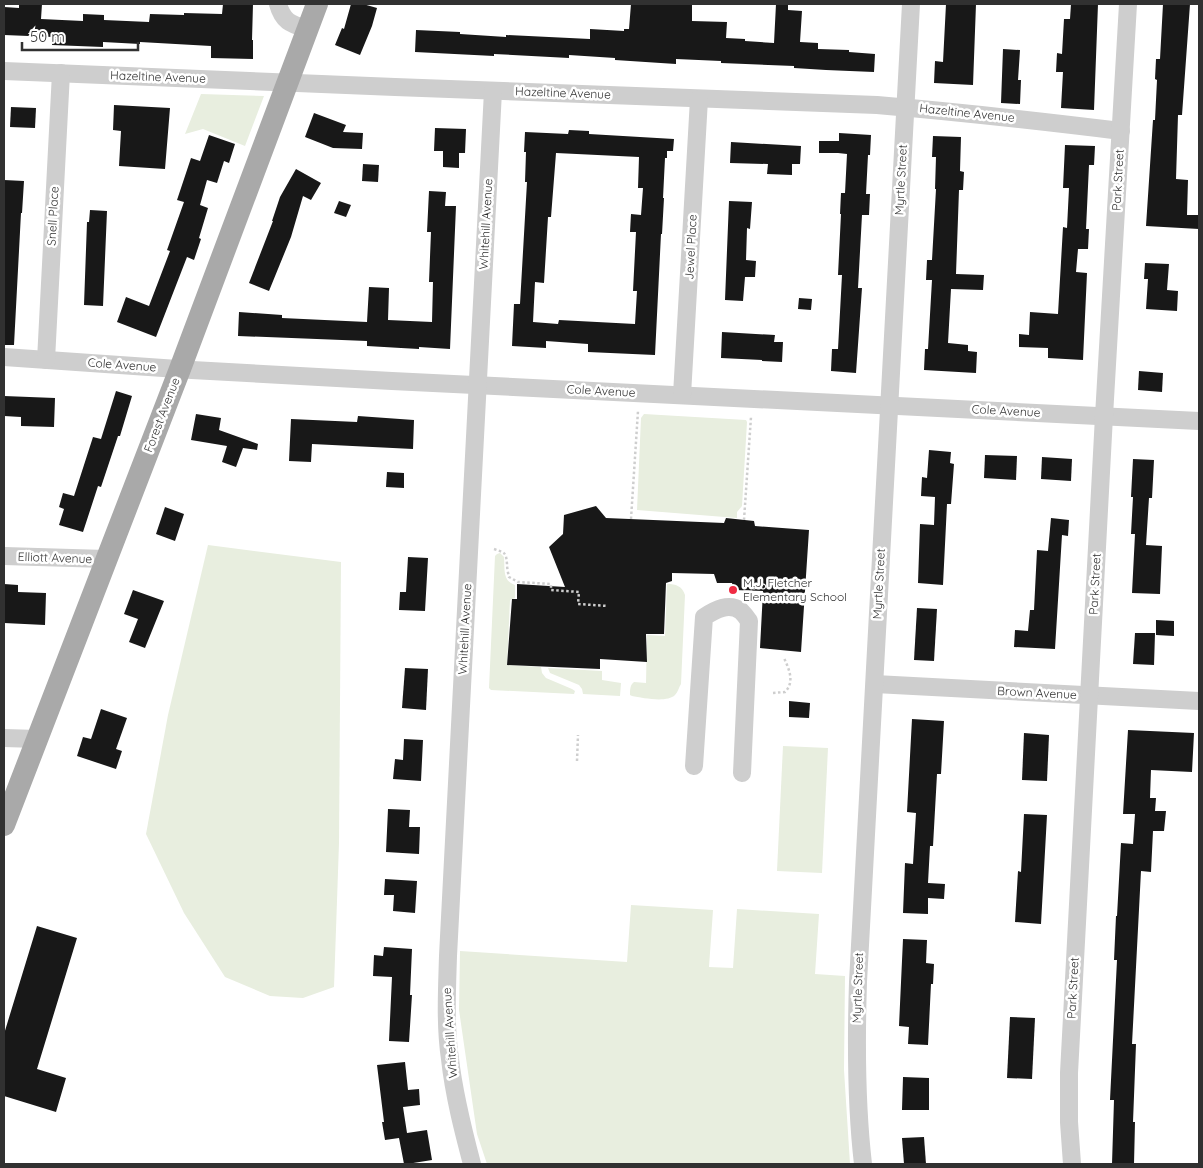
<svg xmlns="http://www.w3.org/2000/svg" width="1203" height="1168" viewBox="0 0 1203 1168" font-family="Quicksand,sans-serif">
<rect width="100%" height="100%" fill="#fff"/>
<g fill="#e8eedf">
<path d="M201,94L264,96L245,146L203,129L185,134Z"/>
<path d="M644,414L746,420L747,422L742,506L737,512V518L637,510L641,418Z"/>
<path d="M208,545L341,562L339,843L334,987L303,998L270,996L225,977L184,913L146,834L168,715Z"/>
<path d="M500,553L504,557C505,568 502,581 515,585V598L510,600L507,665L541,667L542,673L546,678L572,689L575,691L574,694L491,690L489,688L495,556L497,554Z"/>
<path d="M667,584C676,584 682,586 685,595L681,684C679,687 678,692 675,695C667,703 643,698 632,696L630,695C630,690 630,685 634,682L646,683L647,635L665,636Z"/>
<path d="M548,668L602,671V680L621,683L620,696L583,694L582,689L579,685L550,673Z"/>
<path d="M783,746L828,748L822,873L777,871Z"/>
<path d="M631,905L713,910L709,967L733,968L737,909L819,914L815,974L845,976L844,1070L850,1164H487L477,1134L459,1010L460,951L627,962Z"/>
</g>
<g fill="#181818" fill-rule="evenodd">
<path d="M19,4H42L41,19L83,21V14L104,15V20L149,22L150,14L184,15V13L222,14L223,4H253L252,40H253V59L211,58V46L140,42V44L103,42V47L52,45L53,37L4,35V7L19,8Z"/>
<path d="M351,4H363L377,8L372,26L360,55L335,45L342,28L344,29Z"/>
<path d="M631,4H692V21L727,22L726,38L745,39V41L774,43L776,4H788V10L802,11L800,42L818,43V49L849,50V52L875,54L874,72L826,70L794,68V66L721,63V61L676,59V64L615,60V58L569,55V58L494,54V56L415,52L416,30L460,32V34L506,37V35L590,39V29L624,31V29H629Z"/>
<path d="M946,4H976L973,85L934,83L935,61L943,62Z"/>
<path d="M1071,4H1098L1094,110L1061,108L1063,72H1056L1057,53L1062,54L1064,19H1070Z"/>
<path d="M1163,4H1190L1182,115H1178L1176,179L1188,180L1187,215H1199V229L1146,226L1153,120H1155L1157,80L1155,79L1156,59H1160Z"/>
<path d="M1003,49L1020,50L1018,80H1021L1020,104L1001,103Z"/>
<path d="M114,105L170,108L165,169L119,166L121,131L113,130Z"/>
<path d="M11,107L36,108L35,128L10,127Z"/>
<path d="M314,113L346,125L343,132L363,133L362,149L333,148L305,137Z"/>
<path d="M435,128L466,129L465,153H459V168L443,167V151H434Z"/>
<path d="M569,130L589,131V134L674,139L673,151H667V158H665L663,198H664L662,234H661L655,355L588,352V344L546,341V348L512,346L514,304H520L527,182H525L526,152H524L525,132L568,134ZM556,153L639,157L638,188H643L641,215L631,214L630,232H636L633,291H637L635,324L559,320L558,324L533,322L535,282L544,283L548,217H551Z"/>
<path d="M839,133L871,135L870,155H868L866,194H870L869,215H862L858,288H862L856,373L831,371L832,349H838L842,275H838L841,214H840L841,193H845L847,154L838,153H819V141H839Z"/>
<path d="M209,135L235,144L229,163L224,161L217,183L207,180L200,205L208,208L199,238L201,239L194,260L187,257L156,337L117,322L126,297L149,306L170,251L167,250L184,202L177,200L191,158L200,161Z"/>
<path d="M933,136L961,137L960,171L964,172L963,190H959L956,274L984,275L983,290L951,289L948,343L968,345V351L977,352L976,373L924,370L925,349H928L932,280H926L927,260H932L936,189H935L936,157H932Z"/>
<path d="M731,142L801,146L800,164H792V175L767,174L768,164L730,163Z"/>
<path d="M1065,145L1095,146L1094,165H1089L1086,229H1089L1088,249H1078L1076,272L1087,273L1083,360L1048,358V348L1019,347V334L1029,335L1030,312L1058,314L1063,227L1067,228L1069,188H1063Z"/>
<path d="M363,164L379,165L378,182L362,181Z"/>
<path d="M296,169L321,183L311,200L303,196L291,237L269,291L249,283L273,221H272L280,197Z"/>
<path d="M4,180L24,181L22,213H21L14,345H4Z"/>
<path d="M429,191L446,192L445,206H456L450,349L419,347V349L401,348L367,346V341L238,336L239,312L282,315V318L367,322L369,287L389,288L388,320L432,322L433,282H429L431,232H427Z"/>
<path d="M339,201L351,205L346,217L334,213Z"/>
<path d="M729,201L752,202L750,229L747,228L746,260L756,261L755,277H745L743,301L725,300Z"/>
<path d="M90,210L107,211L103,306L84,305L87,222H89Z"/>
<path d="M1145,263L1169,264L1167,290L1178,291L1177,311L1146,309L1148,279H1144Z"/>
<path d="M799,298L812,299L811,310L798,309Z"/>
<path d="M722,332L775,335L774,342H783L782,362L762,361V360L721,358Z"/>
<path d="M1139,371L1163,373L1162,392L1138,390Z"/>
<path d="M116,391L132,396L120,436H118L101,487L98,486L83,532L59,525L64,509L59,507L63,493L74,496L93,437L101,439Z"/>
<path d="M4,396L55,398L54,427L21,426V417L4,416Z"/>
<path d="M196,414L221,418L219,430L258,444L257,450L243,448L236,467L222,462L227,446L191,440Z"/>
<path d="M358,416L414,420L413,449L312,444L311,462L289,461L291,419L357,422Z"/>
<path d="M929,450L951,452L950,463L954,464L951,504H947L943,585L918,583L920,524L934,525L935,497L921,496L922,477L927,478Z"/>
<path d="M985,455L1017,456L1016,480L984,478Z"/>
<path d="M1042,457L1072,459L1071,481L1041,479Z"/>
<path d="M1133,459L1154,460L1152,498H1149L1146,545L1162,546L1160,594L1132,593L1135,534H1131L1133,497H1131Z"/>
<path d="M387,472L404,473V488L386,487Z"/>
<path d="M596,506L606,518L724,523L726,518L754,521L755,526L809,530L801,652L760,648L763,591L734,590L732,583H717L714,574L672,573V581L666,583L664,634H646L647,662L600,659V669L507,665L512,599H517V584L565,587L549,547L563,534L564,515Z"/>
<path d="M165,507L184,514L175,541L156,534Z"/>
<path d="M1051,518L1069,520L1068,536L1062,535L1055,649L1014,647L1015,630L1028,631L1030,610H1034L1037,550L1048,551Z"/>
<path d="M408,557L428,558L425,611L399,610L400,592H406Z"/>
<path d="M4,584L18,585V592L46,593L45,625L4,623Z"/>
<path d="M133,590L164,601L145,648L129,642L138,619L124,614Z"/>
<path d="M917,608L937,609L934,661L914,660Z"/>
<path d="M1156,620L1174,621V636L1156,635Z"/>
<path d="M1135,633H1155L1154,665L1133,664Z"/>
<path d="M405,668L428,669L426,710L402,708Z"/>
<path d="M789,701L810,703L809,718L789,717Z"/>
<path d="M101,709L127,718L116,749L122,751L116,769L77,756L83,737L91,739Z"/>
<path d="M912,719L944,721L941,774H937L933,846H930L928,883L945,884L944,899L928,898V914L903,913L905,863L913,864L916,813L907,812Z"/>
<path d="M1128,730L1194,733L1192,772L1151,770L1150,798H1156L1155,811H1166L1164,831H1153L1151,872L1141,871L1132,1044H1136L1133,1122H1135L1134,1164H1112L1114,1100H1110L1117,960H1114L1116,916H1117L1121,843L1133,844L1135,814H1123Z"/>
<path d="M1024,733L1049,735L1047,781L1022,780Z"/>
<path d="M404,739L423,740L421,781L393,779L395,759L403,760Z"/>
<path d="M388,809L410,810L409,827H420L419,854L386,852Z"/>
<path d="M1024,814L1047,815L1041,924L1015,922L1018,871L1021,872Z"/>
<path d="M385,879L417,881L415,913L393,911L394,895H384Z"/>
<path d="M37,926L77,938L37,1069L66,1078L56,1112L4,1096V1034Z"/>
<path d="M903,939L927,940L926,963L934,964L933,984H931L928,1045L908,1044L909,1027L899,1026Z"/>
<path d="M384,947L412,949L410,995H412L409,1042L389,1041L392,977L373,976L374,955L383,956Z"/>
<path d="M1010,1017L1035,1018L1032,1079L1007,1078Z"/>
<path d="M405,1062L408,1090L419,1089L420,1105L403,1107L407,1133L427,1130L432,1160L407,1164H404L399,1138L385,1140L382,1122H384L377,1065Z"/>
<path d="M903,1077L929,1078V1110H902Z"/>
<path d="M924,1137L926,1164H904L902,1138Z"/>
</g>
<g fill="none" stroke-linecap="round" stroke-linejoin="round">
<g stroke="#cecece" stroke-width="2.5" stroke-dasharray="2.5 2.5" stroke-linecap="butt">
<path d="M631,519L638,411"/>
<path d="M744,520L751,417"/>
<path d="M494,549C505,553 506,552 507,564C507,568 508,573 509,577L518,582L551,584V590L579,592L578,604L608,606"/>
<path d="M773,693L785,692C795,682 789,669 784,658"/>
<path d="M577,761L578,735"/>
</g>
<g stroke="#cecece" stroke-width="18">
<path d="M278,4C283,22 291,24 307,29"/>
<path d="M4,71L395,87L877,105C958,112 1040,121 1121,131"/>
<path d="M4,357L192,370L392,381L1199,421"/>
<path d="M46,360L61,73"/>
<path d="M682,395L699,99"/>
<path d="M4,556L106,559"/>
<path d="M875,684L1199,701"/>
<path d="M4,738L37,739"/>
<path d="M694,766L704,617C715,610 729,602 741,611C744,614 747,618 749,621L742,773"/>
<path d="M472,1164C463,1130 454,1095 450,1059C445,1025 447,990 448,956L493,91"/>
<path d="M863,1164C856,1104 856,1043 858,982L911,4"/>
<path d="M1072,1164L1069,1122V1073L1104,416L1128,4"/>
</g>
<path stroke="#a9a9a9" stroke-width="22" d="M4,825L180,369L317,4"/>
</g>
<circle fill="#f02b43" stroke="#fff" stroke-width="2" cx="733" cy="590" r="5"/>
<g text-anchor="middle" stroke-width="5" stroke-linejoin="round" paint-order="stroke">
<g font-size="12" fill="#313131" stroke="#fff">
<text transform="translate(158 77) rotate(2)" y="4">Hazeltine Avenue</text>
<text transform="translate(563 93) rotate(2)" y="4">Hazeltine Avenue</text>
<text transform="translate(967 113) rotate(6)" y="4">Hazeltine Avenue</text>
<text transform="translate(901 180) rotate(-87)" y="4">Myrtle Street</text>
<text transform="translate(1118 180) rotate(-87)" y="4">Park Street</text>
<text transform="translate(53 216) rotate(-87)" y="4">Snell Place</text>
<text transform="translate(486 224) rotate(-87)" y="4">Whitehill Avenue</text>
<text transform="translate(691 247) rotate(-87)" y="4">Jewel Place</text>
<text transform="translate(122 365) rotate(4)" y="4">Cole Avenue</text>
<text transform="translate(601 391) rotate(3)" y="4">Cole Avenue</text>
<text transform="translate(1006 411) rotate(3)" y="4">Cole Avenue</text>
<text transform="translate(162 415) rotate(-69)" y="4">Forest Avenue</text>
<text transform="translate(55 558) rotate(2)" y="4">Elliott Avenue</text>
<text transform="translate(879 584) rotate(-87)" y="4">Myrtle Street</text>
<text transform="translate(1095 584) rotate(-87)" y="4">Park Street</text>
<text transform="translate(465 629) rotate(-87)" y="4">Whitehill Avenue</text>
<text transform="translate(1037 693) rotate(3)" y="4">Brown Avenue</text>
<text transform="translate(858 988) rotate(-88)" y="4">Myrtle Street</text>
<text transform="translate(1073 988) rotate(-87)" y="4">Park Street</text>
<text transform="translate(450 1033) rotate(-94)" y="4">Whitehill Avenue</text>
</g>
<g font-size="12" fill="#313131" stroke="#fff" text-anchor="start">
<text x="743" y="587">M.J. Fletcher<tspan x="743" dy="14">Elementary School</tspan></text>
</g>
</g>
<rect width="1203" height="1168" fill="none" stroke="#313131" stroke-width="10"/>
<path d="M22 42v8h116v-8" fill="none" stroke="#313131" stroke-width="2.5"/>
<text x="30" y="42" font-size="15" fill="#313131" stroke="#ffffff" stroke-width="4" paint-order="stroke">50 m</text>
</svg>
